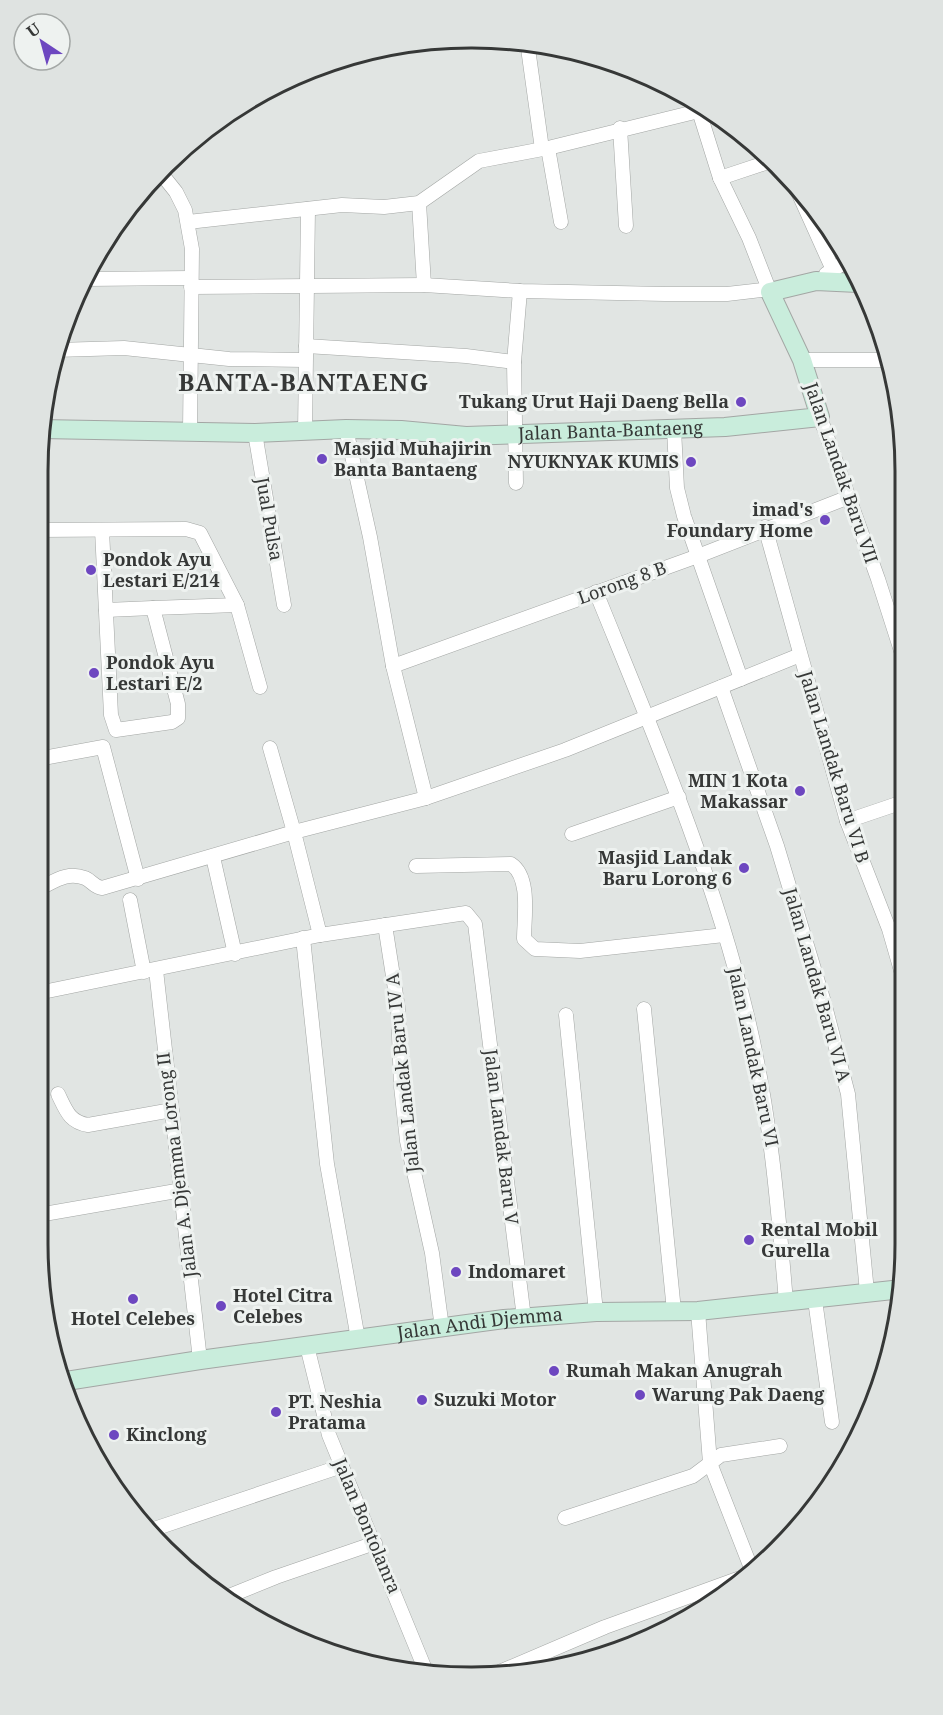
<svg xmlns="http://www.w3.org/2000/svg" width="943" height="1715" viewBox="0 0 943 1715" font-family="'Noto Serif',serif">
<rect width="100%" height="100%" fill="#e1e5e3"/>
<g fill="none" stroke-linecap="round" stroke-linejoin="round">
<g stroke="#a3a6a4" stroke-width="15">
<g id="street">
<path d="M527,41L542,149"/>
<path d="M699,111L720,178L749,238L770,292"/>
<path d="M620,128L626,226"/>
<path d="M548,148L561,222"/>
<path d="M160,172L176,192L185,210L192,249L190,432"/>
<path d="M720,178L771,161"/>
<path d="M797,190L833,270"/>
<path d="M419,203L424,285"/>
<path d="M188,222L342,205L384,207L419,203L479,161L548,148L707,109"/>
<path d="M826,274L847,261"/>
<path d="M86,279L191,278"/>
<path d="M191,287L424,285L520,291L665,294H727L770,289"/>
<path d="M306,346L466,356L514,362"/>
<path d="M56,350L124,348L229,359L305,360"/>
<path d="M802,360H889"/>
<path d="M820,417L878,579L903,657"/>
<path d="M346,429L370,537L393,666L426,798"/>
<path d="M674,429L677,488L684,516L741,679"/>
<path d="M305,432L308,209"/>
<path d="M255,433L284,605"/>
<path d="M516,483L514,362L520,291"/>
<path d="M765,527L847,821L889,929L904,981"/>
<path d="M38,530L186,529L200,533L237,605L260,687"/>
<path d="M102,530L111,715L116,730L172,722L178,718V704L153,608L237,605"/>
<path d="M596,592C652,730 712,869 747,1015C770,1110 778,1205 786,1302"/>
<path d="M106,610L153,608"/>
<path d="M393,666L698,556L849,497"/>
<path d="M721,687L777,846L824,1002L848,1094L867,1292"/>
<path d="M38,759L103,747L138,879"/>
<path d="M847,821L903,802"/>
<path d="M572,834L679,797"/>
<path d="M213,857L235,954"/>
<path d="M416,866L511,864C531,877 524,918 524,939L535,949L580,951L724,935"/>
<path d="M38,889C54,882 66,871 85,878C92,881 94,887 102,888L294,832L270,748"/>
<path d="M130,900L144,972"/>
<path d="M385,925L398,1008L401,1086L407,1141L432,1253L442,1328"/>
<path d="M320,935L294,832L426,798L565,750L800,655"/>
<path d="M303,938L327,1164L358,1339"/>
<path d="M156,970L200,1360"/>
<path d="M38,993L320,935L466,913L475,924L524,1318"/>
<path d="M644,1009L674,1311"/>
<path d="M566,1015L596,1312"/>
<path d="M58,1094C66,1110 69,1122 88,1125L172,1110"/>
<path d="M44,1214L182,1190"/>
<path d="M815,1300L832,1422"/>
<path d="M698,1311L710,1463L753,1573"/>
<path d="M307,1346L329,1435L425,1669"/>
<path d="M565,1518L693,1476L721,1455L780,1446"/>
<path d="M151,1530L342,1466"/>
<path d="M224,1598L276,1577L375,1543"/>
<path d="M490,1676L605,1627L751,1574"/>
</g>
</g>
<g stroke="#a3a6a4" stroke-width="20">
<g id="secondary">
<path id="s1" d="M41,429L255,433L346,429L401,430L466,436L725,427L820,417L802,360L770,292L816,281L858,283"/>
<path id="s2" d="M60,1382L200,1360L504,1319L596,1312L698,1311L902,1289"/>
</g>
</g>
<use href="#street" stroke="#fff" stroke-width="14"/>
<use href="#secondary" stroke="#c9eddc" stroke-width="18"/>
</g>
<g fill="#6d47c0" stroke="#eef2f0" stroke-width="2">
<circle cx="741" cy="402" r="6"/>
<circle cx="322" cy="459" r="6"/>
<circle cx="691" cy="462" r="6"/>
<circle cx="825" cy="520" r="6"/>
<circle cx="91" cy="570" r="6"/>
<circle cx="94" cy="673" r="6"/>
<circle cx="800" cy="791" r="6"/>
<circle cx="744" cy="868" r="6"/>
<circle cx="749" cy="1240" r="6"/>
<circle cx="456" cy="1272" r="6"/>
<circle cx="133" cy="1299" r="6"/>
<circle cx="221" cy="1306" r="6"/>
<circle cx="554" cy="1371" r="6"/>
<circle cx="640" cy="1395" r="6"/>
<circle cx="422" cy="1400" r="6"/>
<circle cx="276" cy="1412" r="6"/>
<circle cx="114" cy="1435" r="6"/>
</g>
<g text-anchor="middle" stroke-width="6" stroke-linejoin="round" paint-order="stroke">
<g font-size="18" font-weight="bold" fill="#363837" stroke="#eef2f0" text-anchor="start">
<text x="729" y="408" text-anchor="end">Tukang Urut Haji Daeng Bella</text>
<text x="334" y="455">Masjid Muhajirin<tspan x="334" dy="21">Banta Bantaeng</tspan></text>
<text x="679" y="468" text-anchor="end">NYUKNYAK KUMIS</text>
<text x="813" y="516" text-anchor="end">imad's<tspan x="813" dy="21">Foundary Home</tspan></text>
<text x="103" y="566">Pondok Ayu<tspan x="103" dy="21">Lestari E/214</tspan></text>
<text x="106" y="669">Pondok Ayu<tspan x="106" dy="21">Lestari E/2</tspan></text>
<text x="788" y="787" text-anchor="end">MIN 1 Kota<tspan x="788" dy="21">Makassar</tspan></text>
<text x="732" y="864" text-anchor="end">Masjid Landak<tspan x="732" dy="21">Baru Lorong 6</tspan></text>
<text x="761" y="1236">Rental Mobil<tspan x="761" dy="21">Gurella</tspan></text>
<text x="468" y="1278">Indomaret</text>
<text x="233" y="1302">Hotel Citra<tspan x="233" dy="21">Celebes</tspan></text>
<text x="133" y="1325" text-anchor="middle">Hotel Celebes</text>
<text x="566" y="1377">Rumah Makan Anugrah</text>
<text x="652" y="1401">Warung Pak Daeng</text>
<text x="434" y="1406">Suzuki Motor</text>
<text x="288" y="1408">PT. Neshia<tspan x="288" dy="21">Pratama</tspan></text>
<text x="126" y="1441">Kinclong</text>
</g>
<g font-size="18" fill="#363837" stroke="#eef2f0">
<text dy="6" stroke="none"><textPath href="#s1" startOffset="570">Jalan Banta-Bantaeng</textPath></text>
<text transform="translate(841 473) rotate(71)" y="6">Jalan Landak Baru VII</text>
<text transform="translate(269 519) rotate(80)" y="6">Jual Pulsa</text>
<text transform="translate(622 583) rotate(-20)" y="6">Lorong 8 B</text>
<text transform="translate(834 767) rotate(73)" y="6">Jalan Landak Baru VI B</text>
<text transform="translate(817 985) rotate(74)" y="6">Jalan Landak Baru VI A</text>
<text transform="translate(753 1057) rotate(78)" y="6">Jalan Landak Baru VI</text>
<text transform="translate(403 1073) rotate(-96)" y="6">Jalan Landak Baru IV A</text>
<text transform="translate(501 1137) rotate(83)" y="6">Jalan Landak Baru V</text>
<text transform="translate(177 1165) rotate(-97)" y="6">Jalan A. Djemma Lorong II</text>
<text dy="6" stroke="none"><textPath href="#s2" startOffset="424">Jalan Andi Djemma</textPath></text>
<text transform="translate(367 1526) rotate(67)" y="6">Jalan Bontolanra</text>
</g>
<g font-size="24" font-weight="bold" letter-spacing="1.5" fill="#363837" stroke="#eef2f0">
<text x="304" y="391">BANTA-BANTAENG</text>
</g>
</g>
<path d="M0 0H943V1715H0ZM471 48H472A423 423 0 0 1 895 471V1244A423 423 0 0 1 472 1667H471A423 423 0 0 1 48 1244V471A423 423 0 0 1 471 48Z" fill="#dfe3e1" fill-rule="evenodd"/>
<path fill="none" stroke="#363837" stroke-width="3" d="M471 48H472A423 423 0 0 1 895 471V1244A423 423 0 0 1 472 1667H471A423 423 0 0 1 48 1244V471A423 423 0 0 1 471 48Z"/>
<g transform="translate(42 42) rotate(324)"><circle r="28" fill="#eef2f0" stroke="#a4a8a6" stroke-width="1.5"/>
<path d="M0-4.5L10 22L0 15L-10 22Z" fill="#6d47c0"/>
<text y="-9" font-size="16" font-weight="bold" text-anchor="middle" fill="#363837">U</text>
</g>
</svg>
